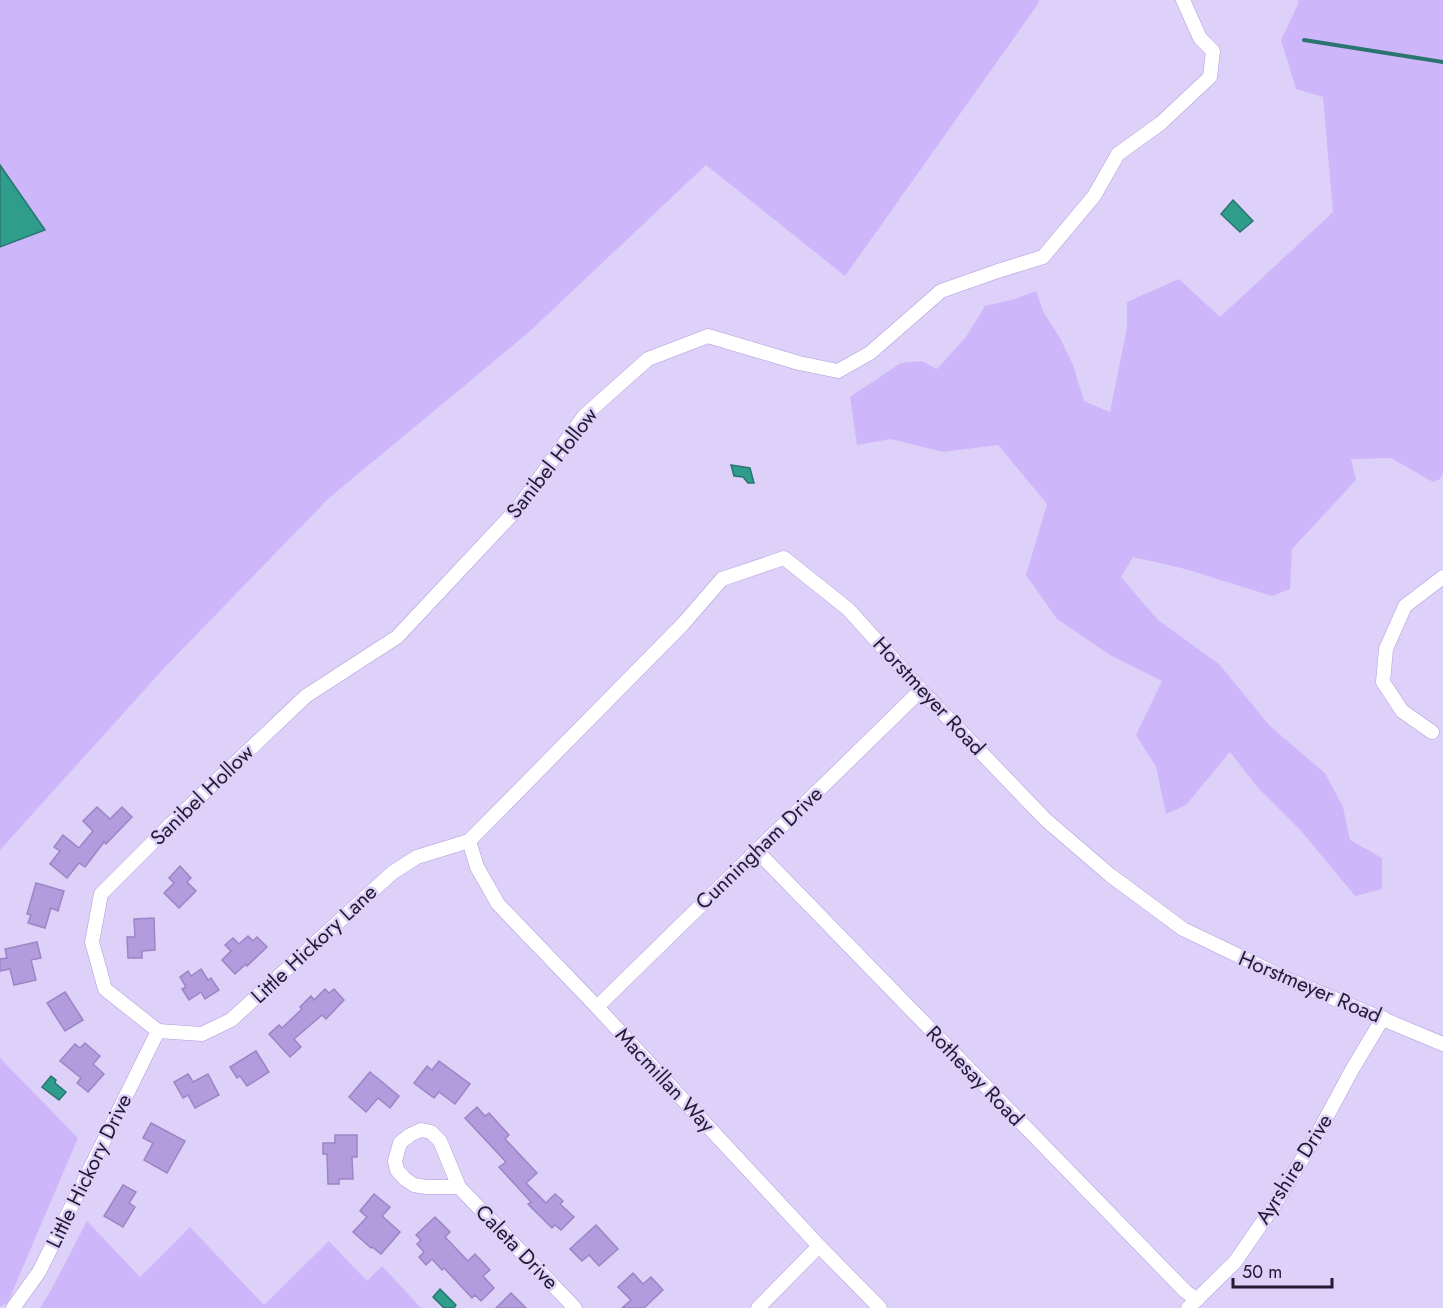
<svg xmlns="http://www.w3.org/2000/svg" width="1443" height="1308" viewBox="0 0 1443 1308" font-family="Jost,sans-serif">
<rect width="100%" height="100%" fill="#ded1f9"/>
<g fill="#ceb6fb">
<path d="M0,0H1039L1038,4L845,276L706,165L528,333L330,497L166,666L0,850Z"/>
<path d="M1298,0H1443V473L1440,479L1433,482L1391,458L1351,459L1356,480L1292,549L1290,589L1272,596L1185,569L1133,557L1121,577L1158,620L1219,664L1270,726L1325,773L1343,807L1350,840L1382,858V889L1355,896L1302,832L1258,788L1230,752L1186,805L1166,814L1156,767L1136,735L1162,681L1110,655L1057,619L1026,575L1047,504L998,445L943,452L891,439L857,445L850,397L901,363L922,361L937,369L966,337L985,306L1015,299L1036,291L1044,313L1060,338L1073,365L1084,401L1110,412L1127,328V302L1179,279L1220,317L1333,212L1323,97L1296,89L1281,40L1299,2Z"/>
<path d="M0,1058L78,1138L8,1302L0,1307Z"/>
<path d="M87,1221L140,1277L190,1227L264,1305L329,1241L367,1281L382,1266L421,1308H40L51,1290Z"/>
</g>
<g fill="#2f9d8c" stroke="#2b7571" stroke-width="1.5">
<path d="M0,165L45,230L0,247Z"/>
<path d="M1233,200L1253,221L1240,232L1221,214Z"/>
<path d="M731,465L750,468L754,483H748L743,477L734,476Z"/>
<path d="M51,1076L56,1080L55,1083L66,1092L59,1100L42,1087Z"/>
<path d="M440,1289L456,1305L454,1308H444L433,1297Z"/>
</g>
<g fill="none" stroke-linecap="round" stroke-linejoin="round">
<path stroke="#2b7571" stroke-width="4" d="M1304,40L1443,62"/>
</g>
<g fill="#b39cdd" stroke="#9c85c4" stroke-width="1.5">
<path d="M97,807L110,819L122,807L132,817L106,844L104,842L85,867L79,863L67,878L50,864L60,851L54,847L63,835L79,848L93,831L83,821Z"/>
<path d="M180,866L191,878L187,882L196,891L179,908L164,893L174,883L169,878Z"/>
<path d="M36,883L64,891L58,911L51,908L45,928L28,923L31,915L27,914Z"/>
<path d="M154,918L155,950L142,951V958H128L127,937H135L134,919Z"/>
<path d="M248,936L253,941L257,937L267,947L247,966L246,964L235,974L222,960L231,951L225,945L233,938L239,944Z"/>
<path d="M37,942L41,958L31,960L36,980L14,985L10,969L0,971V959L7,958L5,949Z"/>
<path d="M201,969L208,980L211,978L219,990L205,999L201,992L189,1000L182,989L186,987L180,977L188,971L191,976Z"/>
<path d="M325,989L329,993L334,989L344,1000L326,1019L322,1015L294,1039L301,1047L290,1057L269,1034L279,1025L282,1028L302,1009L300,1007L311,996L314,1000Z"/>
<path d="M65,992L83,1020L65,1031L47,1003Z"/>
<path d="M85,1043L100,1056L93,1064L104,1074L88,1092L77,1083L81,1078L60,1061L75,1044L80,1048Z"/>
<path d="M256,1051L269,1072L247,1086L240,1076L237,1078L230,1067Z"/>
<path d="M439,1061L470,1084L455,1104L439,1092L434,1098L414,1083L427,1066L432,1070Z"/>
<path d="M370,1072L399,1096L390,1108L378,1098L366,1112L349,1097Z"/>
<path d="M188,1074L193,1082L208,1074L219,1095L195,1108L188,1095L183,1098L174,1082Z"/>
<path d="M477,1107L485,1116L489,1113L509,1135L505,1139L537,1173L526,1183L546,1203L555,1194L563,1201L560,1204L574,1217L561,1230L555,1225L552,1228L528,1204L531,1202L499,1167L506,1162L465,1118Z"/>
<path d="M151,1123L185,1141L167,1173L144,1160L153,1143L143,1138Z"/>
<path d="M335,1135H357V1157H352L353,1179H339V1184H328L327,1154H323V1143H335Z"/>
<path d="M123,1185L136,1192L129,1203L135,1207L123,1227L104,1216Z"/>
<path d="M374,1194L390,1207L382,1216L400,1232L381,1254L372,1247L371,1248L353,1232L367,1217L360,1211Z"/>
<path d="M435,1217L450,1232L445,1237L468,1261L475,1254L490,1270L483,1276L494,1288L481,1301L475,1295L472,1298L444,1268L442,1270L432,1259L426,1265L419,1257L424,1252L417,1244L421,1240L416,1235Z"/>
<path d="M596,1225L618,1249L599,1266L589,1255L582,1261L570,1249Z"/>
<path d="M633,1273L643,1284L651,1277L663,1290L644,1308H622L631,1300L618,1287Z"/>
<path d="M511,1293L526,1308H496Z"/>
</g>
<g fill="none" stroke-linecap="round" stroke-linejoin="round">
<g stroke="#b29bdc" stroke-width="15">
<g id="minor">
<path d="M1432,732L1402,711L1383,682L1386,649L1405,606L1443,577"/>
<path d="M469,841L477,867L498,904L597,1007L819,1246L880,1308"/>
<path d="M756,850L1185,1291L1197,1300"/>
<path d="M597,1007L921,690"/>
<path d="M158,1031L105,989L92,942L101,894L172,823L306,696L397,637L518,508L584,416L648,359L708,336L799,363L838,371L870,353L941,291L998,271L1043,257L1094,196L1118,154L1161,123L1210,77L1213,51L1200,38L1183,0"/>
<path d="M158,1031L202,1034L231,1020L392,873L417,857L469,841L683,624L722,579L784,558L848,609L921,690L1046,820L1110,875L1183,929L1287,979L1443,1044"/>
<path d="M459,1187H426L414,1185L405,1179L397,1170L395,1161L400,1143L410,1135L421,1130L431,1132L440,1141L459,1187L575,1308"/>
<path d="M13,1308L39,1272L158,1031"/>
<path d="M758,1308L819,1246"/>
<path d="M1188,1308L1235,1262L1275,1204L1318,1133L1353,1068L1383,1018"/>
</g>
</g>
<use href="#minor" stroke="#fff" stroke-width="14"/>
</g>
<g text-anchor="middle" stroke-width="5" stroke-linejoin="round" paint-order="stroke">
<g font-size="21" fill="#231932" stroke="#ded1f9">
<text transform="translate(552 463) rotate(-52)" y="7">Sanibel Hollow</text>
<text transform="translate(929 696) rotate(47)" y="7">Horstmeyer Road</text>
<text transform="translate(202 795) rotate(-44)" y="7">Sanibel Hollow</text>
<text transform="translate(759 848) rotate(-44)" y="7">Cunningham Drive</text>
<text transform="translate(314 944) rotate(-43)" y="7">Little Hickory Lane</text>
<text transform="translate(1310 987) rotate(23)" y="7">Horstmeyer Road</text>
<text transform="translate(975 1076) rotate(46)" y="7">Rothesay Road</text>
<text transform="translate(665 1080) rotate(47)" y="7">Macmillan Way</text>
<text transform="translate(1294 1169) rotate(-58)" y="7">Ayrshire Drive</text>
<text transform="translate(89 1171) rotate(-64)" y="7">Little Hickory Drive</text>
<text transform="translate(517 1247) rotate(46)" y="7">Caleta Drive</text>
</g>
</g>
<path d="M1233 1278v9h99v-9" fill="none" stroke="#231932" stroke-width="3"/>
<text x="1242" y="1278" font-size="18" fill="#231932" stroke="#ded1f9" stroke-width="4.5" paint-order="stroke">50 m</text>
</svg>
